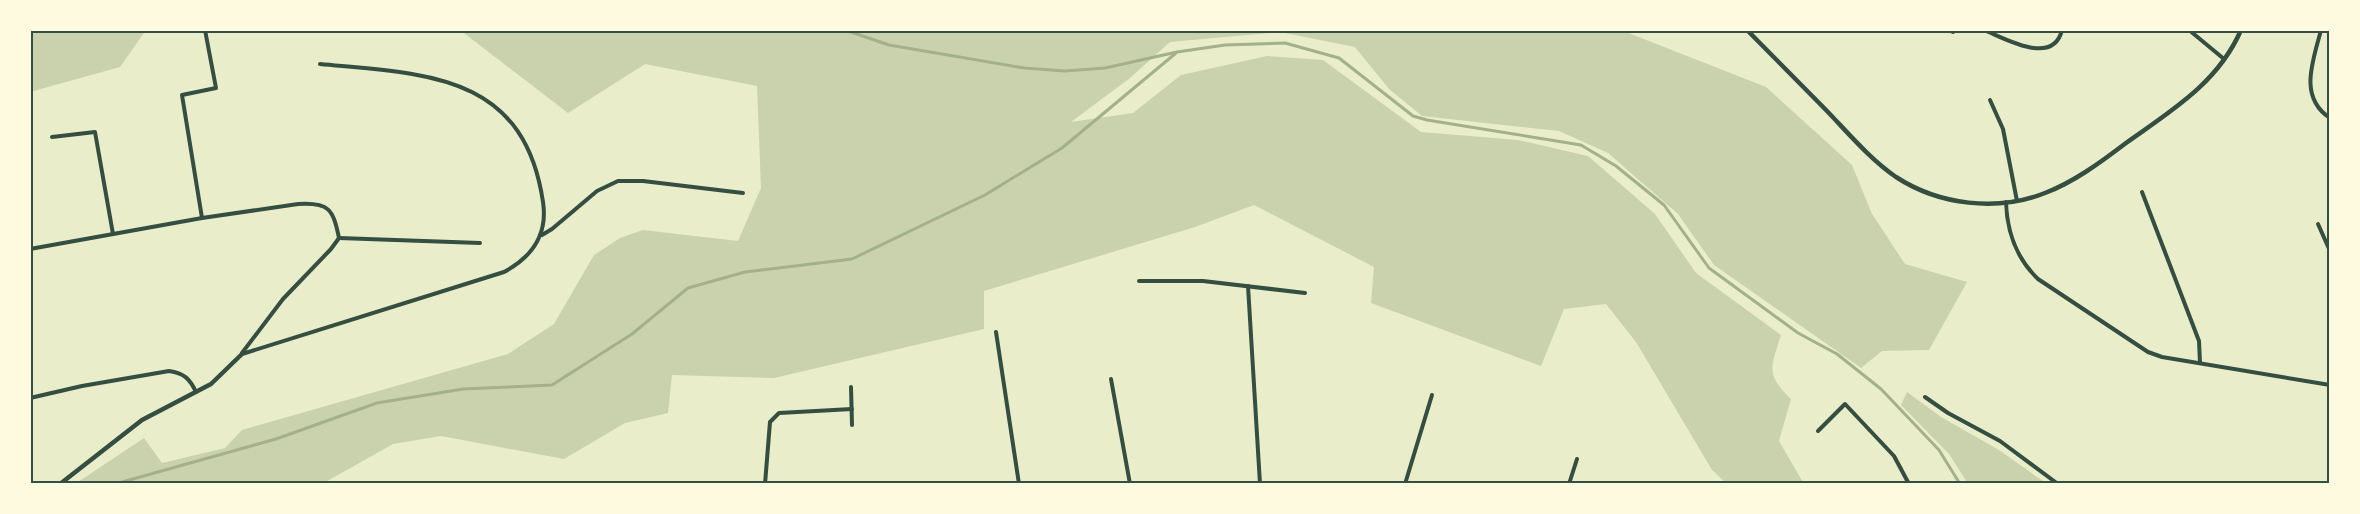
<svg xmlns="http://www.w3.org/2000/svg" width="2360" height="514" viewBox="0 0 2360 514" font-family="'Work Sans',sans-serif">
<rect width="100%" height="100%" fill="#e9edc9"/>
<g fill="#cad2ad">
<path d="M30,30H146L120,67L30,92Z"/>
<path d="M460,30H1621L1766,87L1852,165L1872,214L1905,264L1967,282L1929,350L1882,351L1861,368L1714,265L1678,214L1608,153L1559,131L1422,116L1389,89L1355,47L1280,32L1170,42L1130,78L1071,122L1133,113L1181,75L1267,56L1323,60L1421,132L1518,140L1588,156L1655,214L1696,273L1781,335C1771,367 1765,374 1791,399L1779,441L1804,484H1727L1712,470L1636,342L1606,304L1564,309L1541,366L1371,303L1374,267L1254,205L1195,227L984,291V329L774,378L672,375L668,413L625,423L564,459L441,436L393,444L322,484H75L144,438L162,463L225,448L242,430L508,354L554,324L594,255L620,238L643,230L738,241L761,188L757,86L645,64L568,113Z"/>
<path d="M1907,392L1941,417L1999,450L2047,484H1968L1949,454L1901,405Z"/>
</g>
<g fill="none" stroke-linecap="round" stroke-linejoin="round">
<g stroke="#a3b18a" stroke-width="3">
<path d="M845,30L889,45L1024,68L1065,71L1105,68L1177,52L1225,45L1285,43L1339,58L1413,116L1427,120L1581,145L1616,166L1664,205L1709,268L1798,333L1837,354L1881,389L1939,450L1960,484"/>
<path d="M115,484L276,439L377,403L463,389L552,385L632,334L688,288L745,272L852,259L985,195L1062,148L1176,53"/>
</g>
<g stroke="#344e41" stroke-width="4">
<path d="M1948,30L1953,32"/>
<path d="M1984,30C2004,38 2053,67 2062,30"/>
<path d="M2189,30L2224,59"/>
<path d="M2321,30C2313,61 2298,97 2330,118"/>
<path d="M1990,100L2003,129L2017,201"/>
<path d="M52,137L95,132L113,234"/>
<path d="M2142,192L2199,341L2200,363"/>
<path d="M2006,202C2007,233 2016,258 2038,279L2148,352L2162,357L2330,385"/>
<path d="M202,218L182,95L216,88L205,30"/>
<path d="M2318,224L2330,251"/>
<path d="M542,235L552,229L597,191L618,181H643L743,193"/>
<path d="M339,238L480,243"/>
<path d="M30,249L202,218L298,204C329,202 333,209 339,238L331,249L283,299L242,353"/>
<path d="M1139,281H1203L1305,293"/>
<path d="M1248,286L1260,484"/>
<path d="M996,332L1019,484"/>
<path d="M242,354L504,272C532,257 548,235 543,202C524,73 426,74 320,64"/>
<path d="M1111,379L1130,484"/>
<path d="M851,387L852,425"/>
<path d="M1925,397L1948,413L2000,441L2058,484"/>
<path d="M30,398L82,386L169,371C184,373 190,379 196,392"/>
<path d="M1818,431L1845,404L1894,456L1909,484"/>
<path d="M765,484L770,422L779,413L852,409"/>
<path d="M1405,484L1432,395"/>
<path d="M1569,484L1577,459"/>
</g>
<g stroke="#344e41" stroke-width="4.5">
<path d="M1747,30C1774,57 1800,84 1827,111C1849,134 1870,159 1896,177C1939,205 1997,212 2045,193C2074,182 2101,162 2126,143C2171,111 2218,83 2241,30"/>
<path d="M60,484L142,420L211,384L242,354"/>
</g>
</g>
<rect width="2360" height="514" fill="none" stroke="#fefae0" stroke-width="63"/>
<rect x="32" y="32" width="2296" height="450" fill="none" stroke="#344e41" stroke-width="2"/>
</svg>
